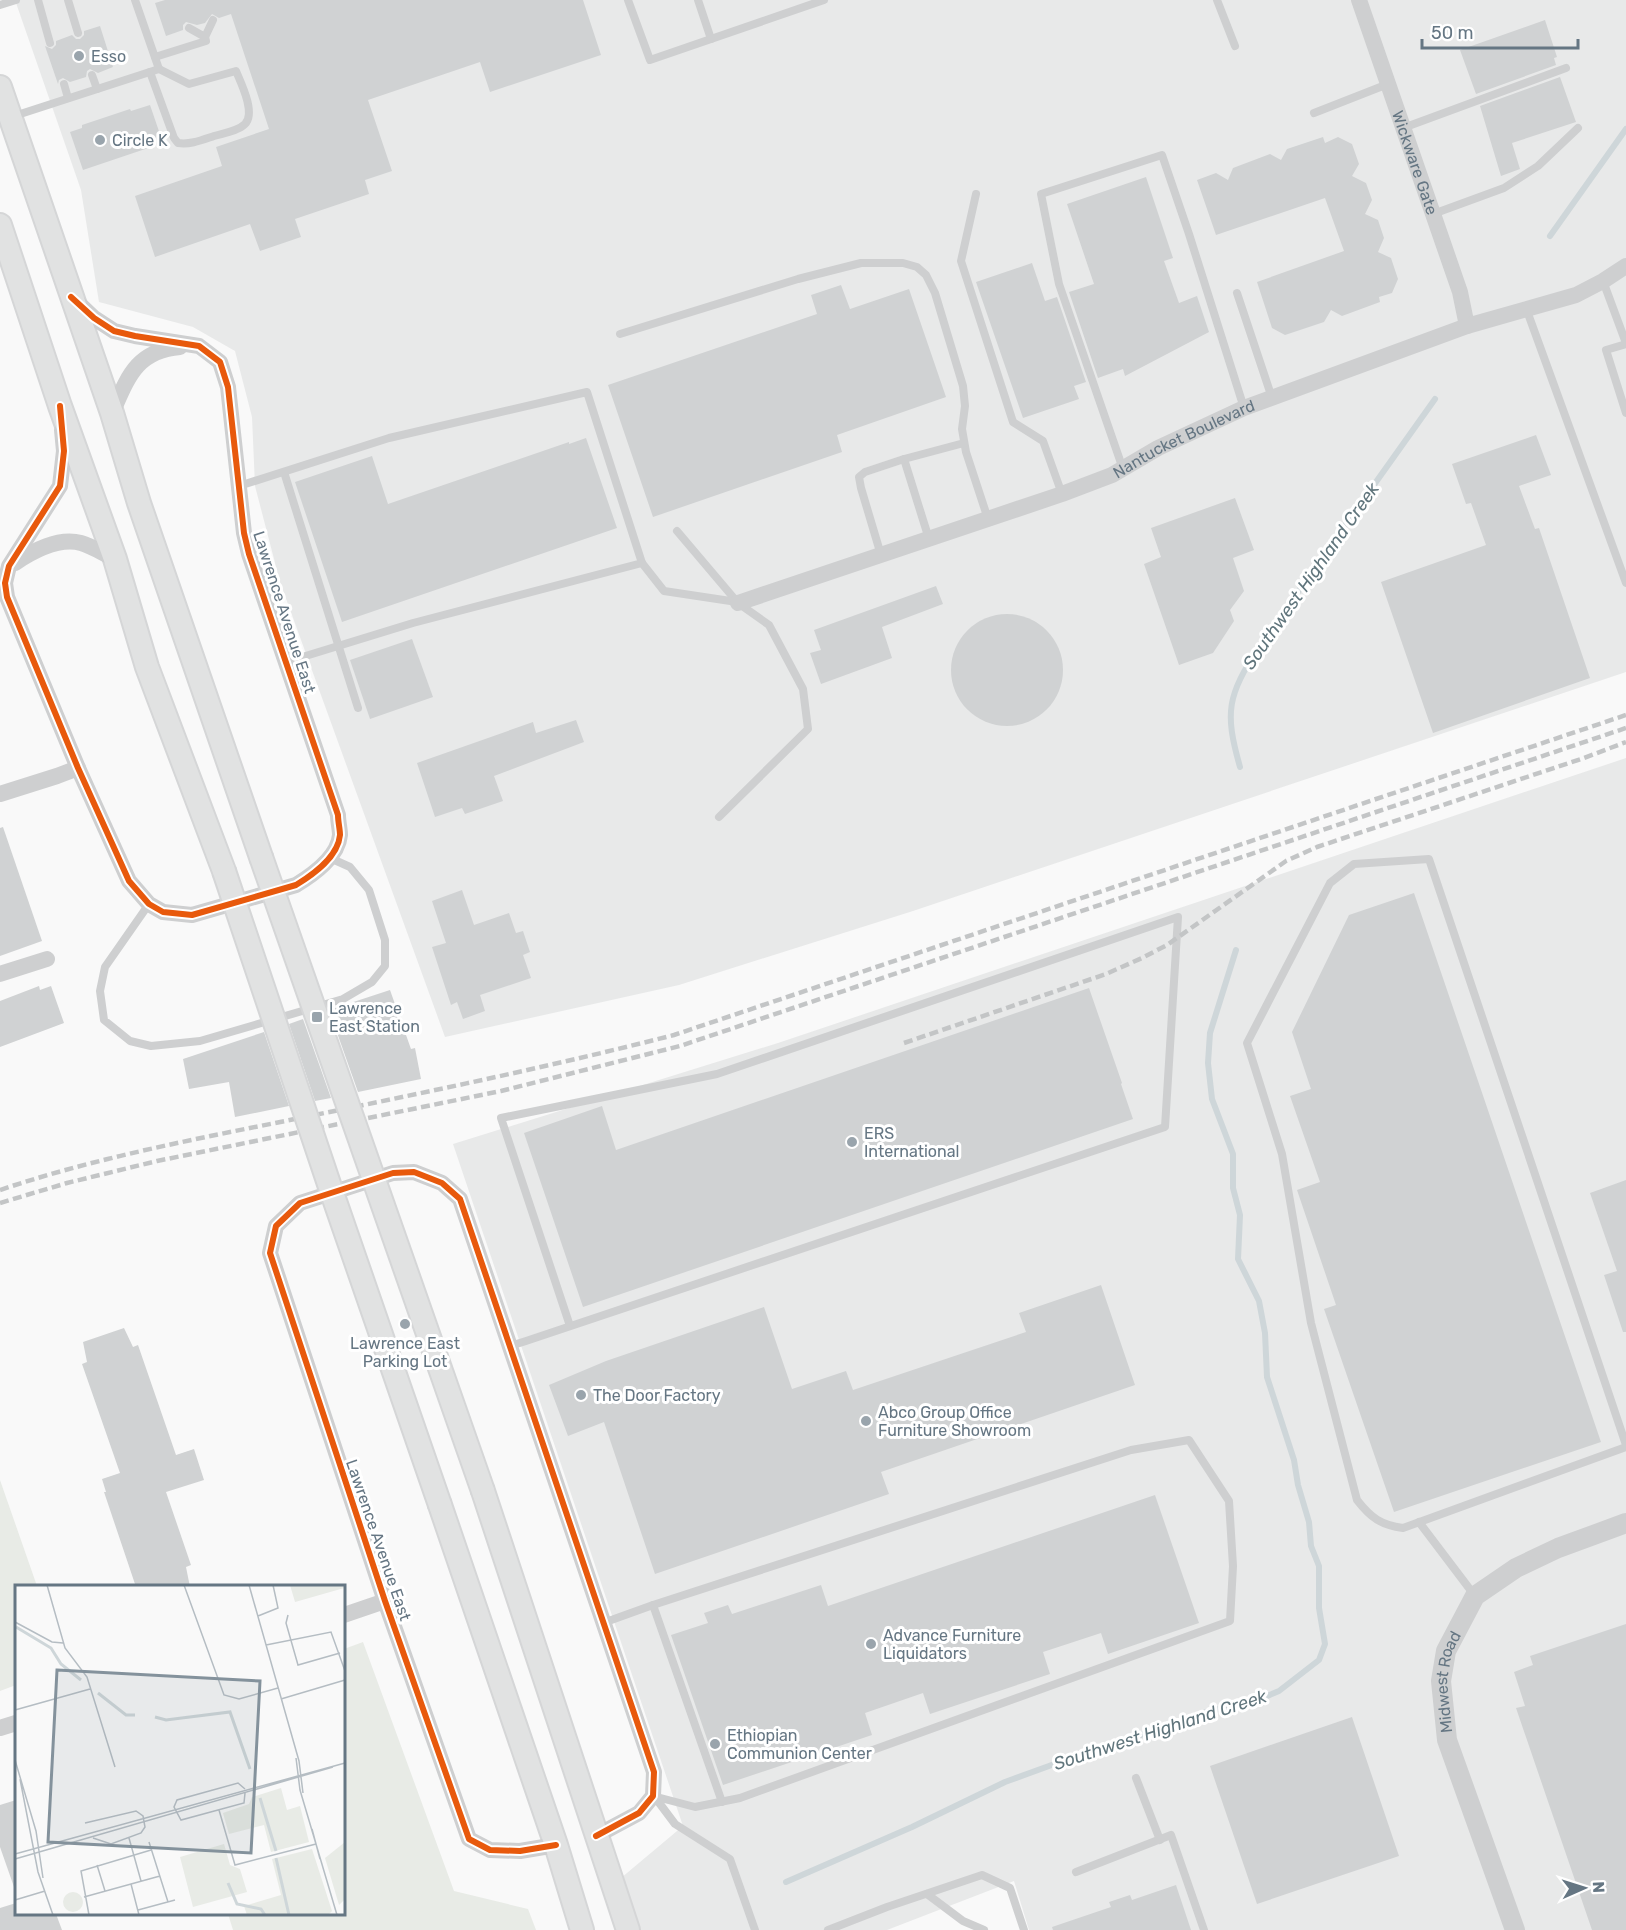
<svg xmlns="http://www.w3.org/2000/svg" width="1626" height="1930" viewBox="0 0 1626 1930" font-family="Rubik,sans-serif">
<rect width="100%" height="100%" fill="#f9f9f9"/>
<g fill="#e8e9e9">
<path d="M15,0H1626V672L913,911L679,985L445,1037L280,582L255,486L252,417L235,351L193,327L99,302L81,190Z"/>
<path d="M1626,758V1930H1029L1014,1881L887,1930H641L621,1878L683,1826L453,1144L778,1043Z"/>
</g>
<g fill="#e8ebe6">
<path d="M0,1480L37,1586H16V1685L0,1691Z"/>
<path d="M363,1642L454,1891L528,1909L536,1930H233L228,1914H344V1649Z"/>
</g>
<g fill="none" stroke-linecap="round" stroke-linejoin="round">
<g stroke="#ced6d9" stroke-width="6">
<path d="M1550,236L1626,129"/>
<path d="M1240,767C1224,711 1228,696 1258,648L1435,399"/>
<path d="M786,1882L912,1827L1005,1782L1060,1762L1098,1753L1143,1734L1188,1720L1206,1712L1255,1701L1279,1691L1319,1660L1325,1644L1319,1608V1566L1311,1546L1309,1522L1298,1485L1294,1460L1267,1377L1265,1333L1259,1301L1238,1259L1240,1215L1233,1188V1154L1212,1099L1208,1063L1210,1033L1236,950"/>
</g>
</g>
<g fill="#d0d2d3">
<path d="M165,0H583L601,55L490,92L480,62L368,100L392,171L365,180L369,194L295,219L301,237L260,251L250,224L155,257L135,196L222,166L216,147L269,129L231,14L219,18L212,14L205,23L197,25L186,22L183,25V30L166,36L155,3Z"/>
<path d="M1545,20L1557,57L1554,58L1556,65L1476,94L1460,50Z"/>
<path d="M100,26L113,67L98,73L90,69L87,71L86,77L70,82L63,78L59,80L58,84L45,46L52,49L56,45V41L72,35L76,39H80L84,35V31Z"/>
<path d="M1560,77L1576,122L1512,143L1520,169L1501,176L1480,106Z"/>
<path d="M150,105L163,143L83,170L70,132L82,128V125L130,109L131,111Z"/>
<path d="M1323,137L1325,143L1338,137L1352,144L1359,164L1352,176L1366,183L1372,200L1365,214L1378,220L1384,238L1378,252L1391,258L1398,279L1392,293L1379,297L1380,302L1342,316L1331,310L1324,322L1285,335L1272,328L1257,282L1344,251L1325,198L1216,235L1197,180L1216,173L1228,180L1233,168L1270,154L1281,160L1287,149Z"/>
<path d="M1146,177L1173,258L1164,261L1179,303L1197,296L1209,332L1125,376L1123,369L1098,378L1069,292L1094,284L1067,204Z"/>
<path d="M1032,263L1045,301L1057,297L1086,382L1074,386L1079,399L1023,418L976,282Z"/>
<path d="M841,285L850,309L909,289L946,397L837,435L842,452L653,517L608,385L817,314L811,295Z"/>
<path d="M1536,435L1551,475L1519,486L1535,529L1539,528L1590,678L1433,733L1381,582L1486,545L1471,503L1466,504L1452,464Z"/>
<path d="M586,438L617,528L342,622L295,482L372,456L388,504L569,442V444Z"/>
<path d="M1235,498L1254,550L1233,558L1244,591L1230,610L1234,621L1213,653L1179,665L1144,564L1161,557L1151,528Z"/>
<path d="M936,586L943,604L882,627L892,658L821,684L810,653L821,650L814,630Z"/>
<circle cx="1007" cy="670" r="56"/>
<path d="M412,639L433,697L370,719L350,660Z"/>
<path d="M576,720L584,742L494,776L503,801L465,814L462,808L435,817L417,763L533,722L536,733Z"/>
<path d="M3,827L42,941L0,956V828Z"/>
<path d="M462,890L474,925L509,913L516,933L523,931L530,952L523,955L531,978L480,995L485,1011L463,1019L457,1002L451,1005L432,947L446,943L432,901Z"/>
<path d="M1414,893L1601,1442L1394,1512L1324,1309L1336,1305L1297,1190L1320,1182L1290,1096L1311,1089L1292,1032L1349,915Z"/>
<path d="M39,986L40,990L51,986L64,1023L0,1047V1001Z"/>
<path d="M1089,988L1122,1083L1121,1084L1133,1119L583,1307L524,1133L602,1106L616,1150Z"/>
<path d="M390,990L411,1049L415,1048L421,1079L358,1092L329,1010Z"/>
<path d="M303,1019L331,1098L315,1101L289,1024Z"/>
<path d="M264,1032L289,1106L235,1117L229,1082L189,1089L183,1059Z"/>
<path d="M1626,1180V1332H1623L1604,1275L1617,1271L1590,1193Z"/>
<path d="M1101,1285L1135,1385L881,1472L889,1494L655,1574L604,1422L568,1436L549,1385L606,1361L764,1307L792,1389L846,1371L853,1390L1026,1332L1019,1313Z"/>
<path d="M124,1328L133,1347L138,1345L176,1455L194,1449L204,1480L166,1492L191,1565L186,1567L190,1587H136L104,1492H106L102,1479L120,1473L82,1364L87,1362L83,1342Z"/>
<path d="M1155,1495L1199,1623L1108,1654L1101,1633L1043,1652L1050,1674L930,1714L923,1693L865,1713L872,1735L723,1785L671,1635L708,1623L704,1613L728,1605L732,1614L821,1585L828,1606Z"/>
<path d="M1626,1624V1930H1592L1516,1708L1525,1706L1514,1672L1533,1665L1530,1656Z"/>
<path d="M1352,1717L1399,1856L1257,1904L1210,1766Z"/>
<path d="M16,1800V1886L14,1887L0,1847V1805Z"/>
<path d="M1176,1885L1191,1930H1053L1052,1927L1111,1907L1109,1902L1130,1895L1132,1900Z"/>
<path d="M16,1903V1914H56L62,1930H0V1908Z"/>
</g>
<g fill="none" stroke-linecap="round" stroke-linejoin="round">
<g stroke="#d5d6d7" stroke-width="26">
<g id="secondary">
<path d="M0,87L112,413L139,503L261,857"/>
<path d="M0,225L60,406L115,559L147,667L224,871"/>
<path d="M483,1491L628,1930"/>
<path d="M440,1505L556,1845L582,1930"/>
</g>
</g>
<g stroke="#cecfd0" stroke-width="8">
<path d="M38,0L50,43"/>
<path d="M68,0L78,33"/>
<path d="M628,0L650,60L824,0"/>
<path d="M698,0L711,39"/>
<path d="M1217,0L1235,46"/>
<path d="M0,5L16,0"/>
<path d="M189,28L205,37"/>
<path d="M155,57L206,41L205,37L213,20"/>
<path d="M150,72L174,138L178,143C190,145 202,140 214,136C224,133 238,131 245,124C256,113 241,83 236,71L189,84L159,69"/>
<path d="M92,75L97,89"/>
<path d="M64,84L68,98"/>
<path d="M1314,113L1388,84"/>
<path d="M11,117L159,69L135,0"/>
<path d="M1403,128L1566,68"/>
<path d="M976,194L961,261L1013,422L1043,441L1062,494"/>
<path d="M1433,214L1504,188L1538,166L1578,128"/>
<path d="M1603,281L1626,343"/>
<path d="M1237,293L1272,398"/>
<path d="M1526,308L1626,583"/>
<path d="M620,334L798,279L861,263H903L917,267L926,275L935,293L963,386L965,406L962,429L966,452L988,519"/>
<path d="M1626,344L1606,350L1626,413"/>
<path d="M1123,469L1059,284L1041,194L1162,155L1189,234L1244,408"/>
<path d="M284,472L358,708"/>
<path d="M239,486L389,438L587,392L642,563L413,623L286,662"/>
<path d="M677,531L738,603L769,625L803,689L808,729L719,817"/>
<path d="M929,539L904,459L964,443"/>
<path d="M881,555L861,488L859,477L865,472L904,459"/>
<path d="M642,563L664,591L737,602"/>
<path d="M149,904L105,967L100,991L104,1020L130,1041L151,1046L200,1041L343,999L372,982L385,966V940L369,890L350,867L330,858"/>
<path d="M510,1346L526,1341L1165,1127L1178,917L717,1074L501,1118L570,1326"/>
<path d="M1626,1445L1429,859L1354,864L1330,883L1247,1043L1282,1154L1311,1323L1357,1500C1371,1518 1381,1525 1403,1528L1626,1447"/>
<path d="M1419,1522L1475,1596"/>
<path d="M653,1605L722,1802"/>
<path d="M603,1623L653,1605L1131,1450L1189,1440L1229,1501L1233,1566L1230,1621L740,1798L695,1807L653,1796"/>
<path d="M1136,1778L1160,1840"/>
<path d="M654,1796L675,1824L730,1859L755,1930"/>
<path d="M1076,1872L1171,1835L1204,1930"/>
<path d="M927,1894L963,1921L984,1930"/>
<path d="M828,1930L887,1907L982,1875L1010,1888L1024,1930"/>
</g>
<g stroke="#cecfd0" stroke-width="16">
<path id="s1" d="M1359,0L1460,292L1467,326"/>
<path d="M112,413C128,377 136,351 180,347"/>
<path d="M62,430L64,451L60,486L9,566L5,583L7,597L78,768L129,881L149,904L163,912L192,915L296,885C314,874 338,857 340,835C340,829 338,822 338,815L249,554L244,533L228,387L220,362L199,346L135,336L114,331L94,318L74,299"/>
<path d="M15,563C33,551 58,537 81,543C92,546 104,554 115,559"/>
<path id="s2" d="M738,603L1062,494L1112,475L1158,448L1244,408L1467,326L1576,295L1603,281L1626,266"/>
<path d="M0,794L57,776L78,768"/>
<path d="M0,974L47,959"/>
<path d="M344,1615L385,1601"/>
<path d="M0,1728L16,1723"/>
<path d="M556,1845L520,1851L490,1850L469,1839L385,1601L270,1253L276,1226L300,1203L393,1173L414,1172L442,1183L460,1199L654,1772L653,1796L639,1813L596,1836"/>
</g>
<path stroke="#cecfd0" stroke-width="20" id="s3" d="M1515,1930L1447,1740L1441,1681L1446,1651L1475,1596L1516,1568L1558,1548L1626,1523"/>
<use href="#secondary" stroke="#e1e2e2" stroke-width="22"/>
<g stroke="#c3c5c6" stroke-width="4.5" stroke-dasharray="9 4.5" stroke-linecap="butt">
<path d="M904,1043L1106,974L1142,958L1167,945L1286,861L1317,847L1584,758L1626,742"/>
<path d="M0,1190C101,1156 206,1137 310,1116C432,1091 553,1066 674,1035L1626,715"/>
<path d="M0,1203L67,1183L157,1161L501,1091L680,1046L1626,728"/>
</g>
<g stroke="#d5d6d7" stroke-width="26" stroke-linecap="butt">
<g id="secondary-bridge">
<path d="M261,857L483,1491"/>
<path d="M224,871L329,1184L440,1505"/>
</g>
</g>
<use href="#secondary-bridge" stroke="#e1e2e2" stroke-width="22"/>
<g stroke="#fff" stroke-width="10">
<g id="cycleway">
<path d="M60,406L64,451L60,486L9,566L5,583L7,597L78,768L129,881L149,904L163,912L192,915L296,885C314,874 338,857 340,835C340,829 338,822 338,815L249,554L244,533L228,387L220,362L199,346L135,336L114,331L94,318L71,297"/>
<path d="M556,1845L520,1851L490,1850L469,1839L385,1601L270,1253L276,1226L300,1203L393,1173L414,1172L442,1183L460,1199L654,1772L653,1796L639,1813L596,1836"/>
</g>
</g>
<use href="#cycleway" stroke="#e8590c" stroke-width="6"/>
</g>
<g fill="#99a4ac" stroke="#fff" stroke-width="2">
<circle cx="79" cy="56" r="6"/>
<circle cx="100" cy="140" r="6"/>
<rect x="311" y="1011" width="12" height="12" rx="3"/>
<circle cx="852" cy="1142" r="6"/>
<circle cx="405" cy="1324" r="6"/>
<circle cx="581" cy="1395" r="6"/>
<circle cx="866" cy="1421" r="6"/>
<circle cx="871" cy="1644" r="6"/>
<circle cx="715" cy="1744" r="6"/>
</g>
<g text-anchor="middle" stroke-width="6" stroke-linejoin="round" paint-order="stroke">
<g font-size="16" fill="#657683" stroke="#fff" text-anchor="start">
<text x="91" y="62">Esso</text>
<text x="112" y="146">Circle K</text>
<text x="329" y="1014">Lawrence<tspan x="329" dy="18">East Station</tspan></text>
<text x="864" y="1139">ERS<tspan x="864" dy="18">International</tspan></text>
<text x="405" y="1349" text-anchor="middle">Lawrence East<tspan x="405" dy="18">Parking Lot</tspan></text>
<text x="593" y="1401">The Door Factory</text>
<text x="878" y="1418">Abco Group Office<tspan x="878" dy="18">Furniture Showroom</tspan></text>
<text x="883" y="1641">Advance Furniture<tspan x="883" dy="18">Liquidators</tspan></text>
<text x="727" y="1741">Ethiopian<tspan x="727" dy="18">Communion Center</tspan></text>
</g>
<g font-size="16" fill="#657683" stroke="#fff">
<text dy="6" stroke="none"><textPath href="#s1" startOffset="172">Wickware Gate</textPath></text>
<text dy="6" stroke="none"><textPath href="#s2" startOffset="476">Nantucket Boulevard</textPath></text>
<text transform="translate(285 612) rotate(72)" y="6">Lawrence Avenue East</text>
<text transform="translate(379 1540) rotate(71)" y="6">Lawrence Avenue East</text>
<text dy="6" stroke="none"><textPath href="#s3" startOffset="261">Midwest Road</textPath></text>
</g>
<g font-size="18" font-style="italic" fill="#60757c" stroke="#fff">
<text transform="translate(1311 576) rotate(-55)" y="6">Southwest Highland Creek</text>
<text transform="translate(1160 1730) rotate(-18)" y="6">Southwest Highland Creek</text>
</g>
</g>
<g transform="translate(15 1585)">
<rect width="330" height="330" fill="#f9f9f9"/>
<path d="M275,0H328L329,3L280,17ZM266,203L272,225L285,221L294,257L256,267L249,240L214,249L208,228L234,219L237,212ZM330,257V314L324,320L310,273ZM209,259L215,280L225,284L232,307L178,322L165,272ZM297,264L317,326L313,330H232L229,321L266,310L257,274ZM48 317a10 10 0 1 1 20 0a10 10 0 1 1-20 0Z" fill="#e8ebe6"/>
<path fill="none" stroke="#ced6d9" stroke-width="3" d="M1,42L36,63L46,79L66,95M83,108L111,130H120M140,132L151,135L215,127L235,184M245,213L261,266M261,273L274,330M213,298L222,319L246,324L250,330"/>
<path fill="none" stroke="#b5bdc3" stroke-width="1.5" d="M32,0L50,63L72,92L100,182M169,0L209,110L224,114L263,103M234,0L284,176L288,208M273,30L271,38L283,80L325,68M243,31L263,23L258,0M0,37L37,57L48,58M251,60L316,47L330,86M266,114L330,95M0,125L75,104M281,173L285,205L322,330M0,175L21,246L28,293M5,194L23,287L38,330M230,204L223,198L162,215L159,222L166,235L229,218L230,208M204,225L220,280L301,259M70,238L121,226L128,231L130,242L126,248L96,259L78,253M297,244L305,274M114,253L126,296M134,257L153,317M0,269L330,178M0,274L318,182M82,280L90,306M116,299L124,330M69,312L145,291M0,315L30,306M123,325L160,315M74,330L66,286L136,265"/>
<path fill="#84929c" fill-opacity="0.15" stroke="#84929c" stroke-width="3" d="M42,85L245,96L236,268L33,257Z"/>
<rect width="330" height="330" fill="none" stroke="#657683" stroke-width="3"/>
</g>
<g transform="translate(1584 1888) rotate(87)" stroke="#ffffff" stroke-width="4.5" paint-order="stroke">
<path d="M0-4.5L10 22L0 15L-10 22Z" fill="#657683"/>
<text y="-9" font-size="16" font-weight="bold" text-anchor="middle" fill="#657683">N</text>
</g>
<path d="M1422 39v9h156v-9" fill="none" stroke="#657683" stroke-width="3"/>
<text x="1431" y="39" font-size="18" fill="#657683" stroke="#ffffff" stroke-width="4.5" paint-order="stroke">50 m</text>
</svg>
